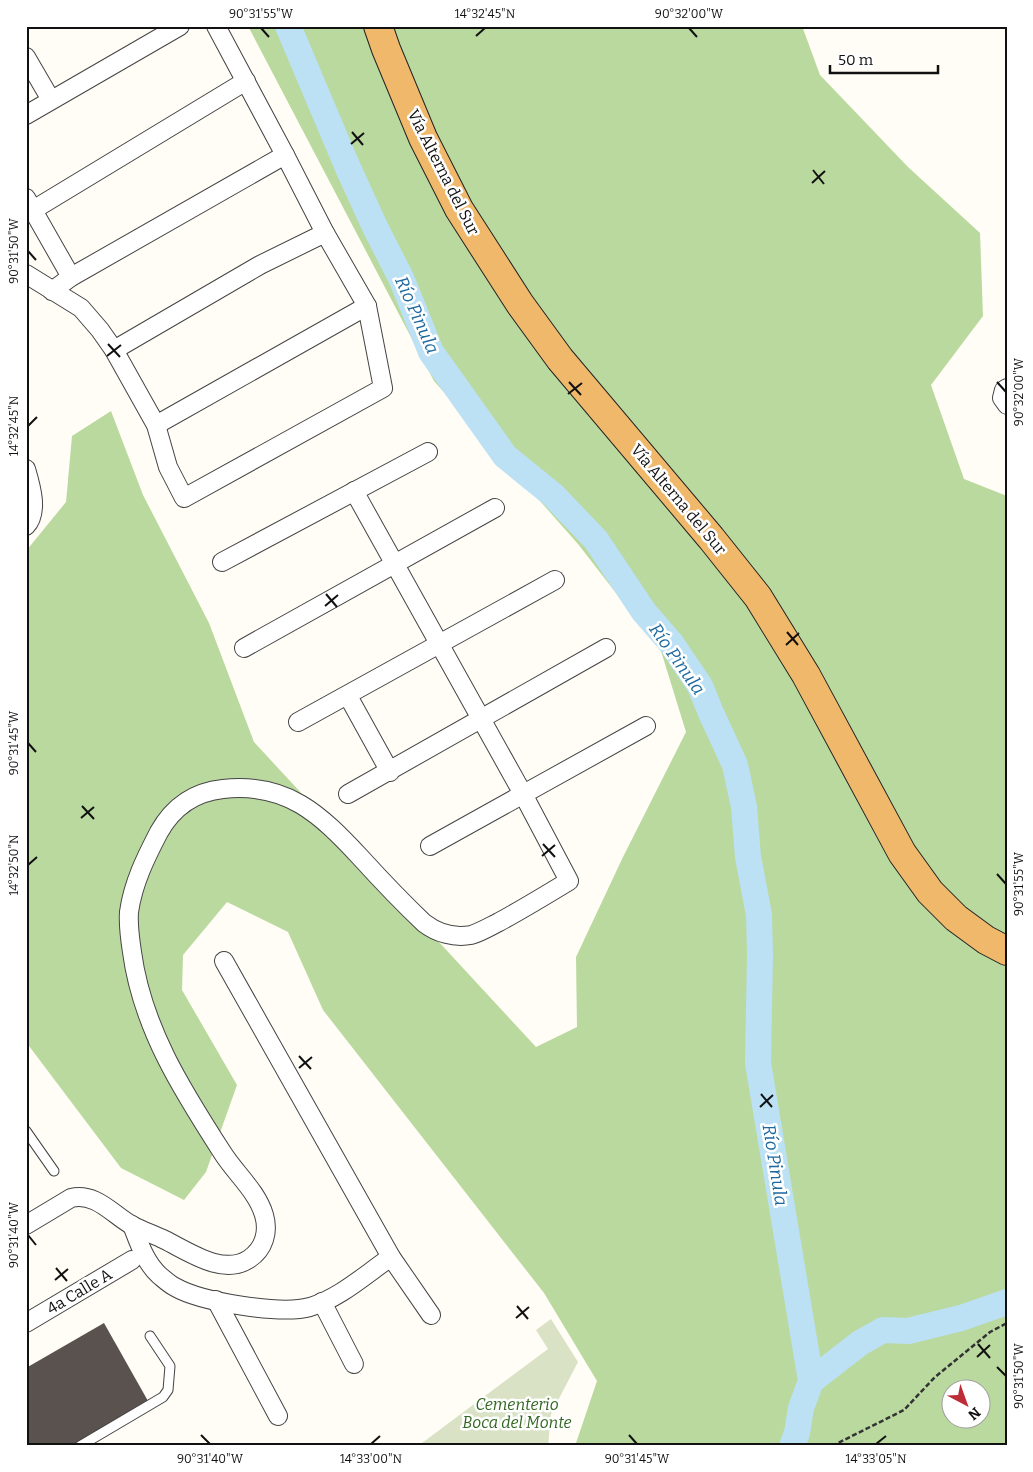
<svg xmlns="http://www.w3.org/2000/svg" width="1033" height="1472" viewBox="0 0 1033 1472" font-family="Bitter,serif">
<rect width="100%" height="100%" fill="#fffdf5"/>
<path fill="#bad99f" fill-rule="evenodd" d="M248,26H802L820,75L908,167L980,233L983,316L931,385L964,479L1007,496V1446H575L597,1381L544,1293L323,1010L288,932L227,902L183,955L182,990L237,1085L206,1172L184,1200L121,1168L26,1042V551L66,502L72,436L111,411L143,495L209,623L254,742L536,1047L577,1027L576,957L623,857L686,732L661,651L578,544L434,381ZM950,1390H980V1420H950Z"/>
<path fill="#d9e2c5" d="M551,1319L578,1362L551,1414L548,1446H418L548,1349L536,1330Z"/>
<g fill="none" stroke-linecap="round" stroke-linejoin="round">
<g stroke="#bce0f4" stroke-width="26">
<path d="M288,26L348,168L375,227L402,280L431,352L505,456L553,495L596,540L644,612L671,643L700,686L711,713L735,765L744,807L748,857L759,915L760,954L758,1063L811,1381L801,1408L797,1433L792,1446"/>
<path d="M811,1381L860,1343L883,1330L908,1331L961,1318L1007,1302"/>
</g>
</g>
<path fill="#59524e" d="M104,1323L148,1401L73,1446H26V1368Z"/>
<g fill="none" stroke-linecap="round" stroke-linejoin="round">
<g stroke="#444" stroke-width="11">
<g id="service">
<path d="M26,1131L54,1171"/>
<path d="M80,1446L163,1397L168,1390L170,1366L150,1336"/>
</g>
</g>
<g stroke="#444" stroke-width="20">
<g id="minor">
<path d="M26,57L51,100"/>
<path d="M26,115L180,26"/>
<path d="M26,198L71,277"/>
<path d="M33,210L246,81"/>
<path d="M26,274L81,308L100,330L114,350L156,425L168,467L184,498L383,388L367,306L325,233L285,155L216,26"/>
<path d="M52,291L71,277L285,155"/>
<path d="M114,350L260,265L325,233"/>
<path d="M1007,388L1004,390L1002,398L1007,405"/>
<path d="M156,425L367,306"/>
<path d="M26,469C31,486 39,512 26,526"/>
<path d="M222,562L428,452"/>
<path d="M244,648L495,508"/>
<path d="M348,696L390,772"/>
<path d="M298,722L555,580"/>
<path d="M348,794L606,648"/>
<path d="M430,846L646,726"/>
<path d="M224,961L391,1257L431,1315"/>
<path d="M26,1225L71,1198C96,1192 113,1215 133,1226C143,1231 155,1235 165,1240C189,1252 223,1276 249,1259C264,1249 269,1232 264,1215C257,1191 235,1173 222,1152C182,1090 142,1027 132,952C130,939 128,925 129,912C133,883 146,857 159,832C173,807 194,792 223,789C287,782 320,814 361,858C381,880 402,902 424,923C437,933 454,938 471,935C481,932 489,927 499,922C523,909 546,895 569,881L523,794L354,491"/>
<path d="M132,1225C139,1243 145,1262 159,1275C164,1279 169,1284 175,1287C201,1302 281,1315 310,1307C340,1298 366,1274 391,1257"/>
<path d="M216,1300L278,1416"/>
<path d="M322,1302L354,1364"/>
<path d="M26,1323L132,1260"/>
</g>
</g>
<g stroke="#222" stroke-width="30">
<path id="trunk" d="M378,26L386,49L423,138L459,209L520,304L560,359L711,538L758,597L806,675L902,853L930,892L956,918L986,940L1007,951"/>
</g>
<path stroke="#333" stroke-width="2.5" stroke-dasharray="5 2.5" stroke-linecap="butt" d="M832,1446L904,1410L935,1377L990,1332L1007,1323"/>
<use href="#service" stroke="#fff" stroke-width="9"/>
<use href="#minor" stroke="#fff" stroke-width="18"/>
<use href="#trunk" stroke="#f0b86a" stroke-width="28"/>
</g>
<path fill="none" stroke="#111" stroke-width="2" d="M261,28L269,37M689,28L697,37M476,36L485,28M352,132L363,145M351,144L364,133M813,170L824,184M812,183L825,171M28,251L36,260M108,344L120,357M107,356L121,345M569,382L581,395M997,382L1006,392M568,394L582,383M28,426L37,417M326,594L337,607M325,606L338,595M787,632L798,645M786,645L799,633M28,743L36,752M82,806L94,819M81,818L94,807M543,844L555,857M542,856L555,845M28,865L37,857M997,874L1006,884M299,1056L311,1069M299,1068L312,1057M761,1094L772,1107M760,1107L773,1095M28,1235L36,1245M56,1268L67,1281M55,1280L68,1269M517,1306L528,1319M516,1318L529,1307M978,1344L990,1358M977,1357L990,1345M997,1367L1006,1376M201,1435L210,1444M629,1435L637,1444M371,1444L380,1436M876,1444L886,1436"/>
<g text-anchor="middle" stroke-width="5" stroke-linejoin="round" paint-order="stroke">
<g font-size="16" fill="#111" stroke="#fff">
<text transform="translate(444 172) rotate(63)" y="6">Vía Alterna del Sur</text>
<text transform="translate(679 499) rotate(50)" y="6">Vía Alterna del Sur</text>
<text transform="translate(79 1291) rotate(-31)" y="6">4a Calle A</text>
</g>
<g font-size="16" font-style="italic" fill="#326722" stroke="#fff">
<text x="517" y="1410">Cementerio<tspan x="517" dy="18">Boca del Monte</tspan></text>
</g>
<g font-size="18" font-style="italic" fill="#1d699f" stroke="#fff">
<text transform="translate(417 315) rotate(66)" y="6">Río Pinula</text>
<text transform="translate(677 659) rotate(55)" y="6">Río Pinula</text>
<text transform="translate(775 1165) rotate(81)" y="6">Río Pinula</text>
</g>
</g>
<rect width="1033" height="1472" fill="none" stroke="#ffffff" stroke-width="55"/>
<g transform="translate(966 1404) rotate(139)"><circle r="24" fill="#ffffff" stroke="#a0a0a0"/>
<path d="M0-4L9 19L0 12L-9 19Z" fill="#bd2d37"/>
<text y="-8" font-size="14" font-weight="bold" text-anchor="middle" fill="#111111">N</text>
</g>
<path d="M830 65v8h108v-8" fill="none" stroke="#111111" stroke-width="2.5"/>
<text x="838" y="65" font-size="15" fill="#111111" stroke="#ffffff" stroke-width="4" paint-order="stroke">50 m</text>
<rect x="28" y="28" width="978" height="1416" fill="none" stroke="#111" stroke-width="2"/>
<g font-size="12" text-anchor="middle" fill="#111">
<text x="261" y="18">90°31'55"W</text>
<text x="485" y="18">14°32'45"N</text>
<text x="689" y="18">90°32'00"W</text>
<text transform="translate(14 251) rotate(-90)" y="4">90°31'50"W</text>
<text transform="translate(1019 392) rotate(-90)" y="4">90°32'00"W</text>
<text transform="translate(14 426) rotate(-90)" y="4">14°32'45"N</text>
<text transform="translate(14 743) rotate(-90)" y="4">90°31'45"W</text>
<text transform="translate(14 865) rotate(-90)" y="4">14°32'50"N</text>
<text transform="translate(1019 884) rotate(-90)" y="4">90°31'55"W</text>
<text transform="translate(14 1235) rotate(-90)" y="4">90°31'40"W</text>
<text transform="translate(1019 1376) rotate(-90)" y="4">90°31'50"W</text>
<text x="210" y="1463">90°31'40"W</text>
<text x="371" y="1463">14°33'00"N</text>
<text x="637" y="1463">90°31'45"W</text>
<text x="876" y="1463">14°33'05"N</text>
</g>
</svg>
